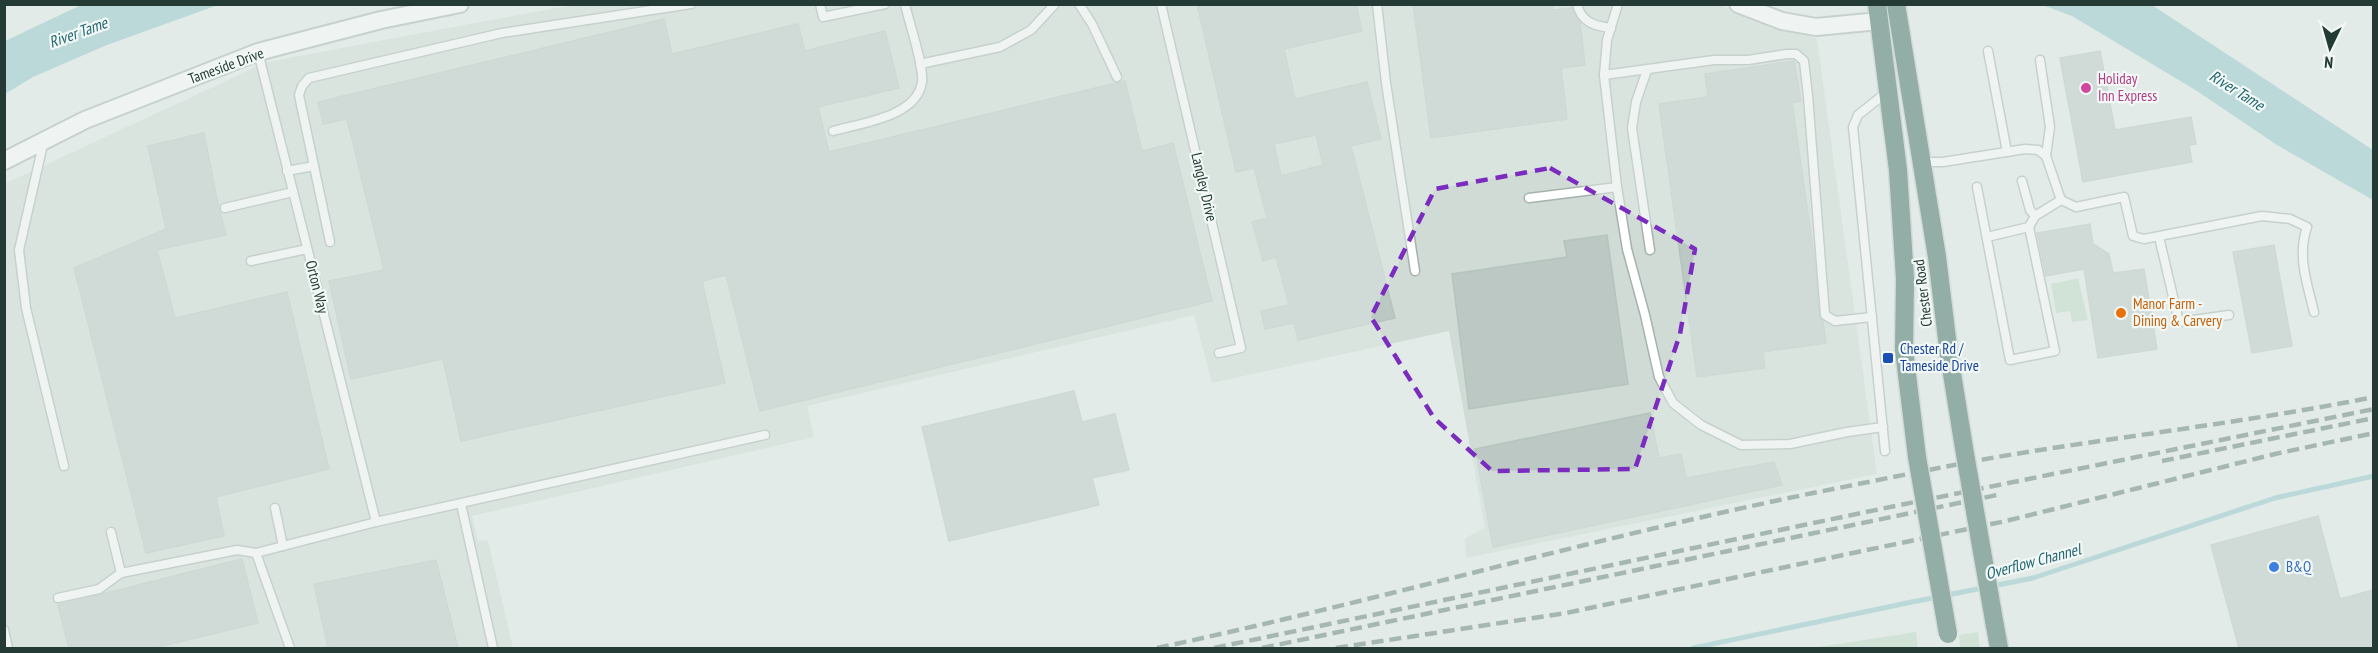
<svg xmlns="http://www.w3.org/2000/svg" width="2378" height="653" viewBox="0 0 2378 653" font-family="'PT Sans Narrow',sans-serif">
<rect width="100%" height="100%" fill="#e2ebe7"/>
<path fill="#d0dbd6" d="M572,5H1720L1796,31L1810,34V36L1817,39L1877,474L1466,558L1465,538L1485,528L1449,331L1212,383L1194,315L807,406L814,437L472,516L478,541L488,540L513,648H5L4,184L267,62Z"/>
<g fill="#bddac4">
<path d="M2078,278L2088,320L2072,322L2070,311L2056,313L2051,284Z"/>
<path d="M1916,632L1918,648H1812Z"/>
<path d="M1978,632L1980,648H1960L1959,635Z"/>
</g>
<g fill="#8fc3cb">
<path d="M81,5V4L218,5L107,45L33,77L5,94V41Z"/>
<path d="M2042,5H2152L2373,150V200L2277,145L2197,91L2072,16Z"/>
</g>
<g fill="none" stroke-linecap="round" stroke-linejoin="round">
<path stroke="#8fc3cb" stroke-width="5" d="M1693,648L1907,603L2033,578L2275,498L2374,476"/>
</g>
<g fill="#bbc8c3" stroke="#b5c4bd" stroke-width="1.5" fill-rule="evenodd">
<path d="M1197,4H1356L1362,31L1284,49L1295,99L1367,82L1381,139L1351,146L1395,318L1298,340L1294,323L1265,329L1261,311L1289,305L1276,257L1263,261L1252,222L1267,218L1254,168L1236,172ZM1316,135L1323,165L1281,176L1274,144Z"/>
<path d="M1413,4H1552L1553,10L1572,8L1580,22L1585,65L1561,68L1567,119L1431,138Z"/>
<path d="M664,19L672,54L798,24L805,51L885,31L899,88L818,107L829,152L1125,81L1142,151L1173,143L1212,301L760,411L726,275L702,281L725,383L461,441L443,359L351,379L329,281L384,270L347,119L323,124L318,102Z"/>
<path d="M2100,51L2115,130L2191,117L2196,144L2189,145L2192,162L2083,182L2060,58Z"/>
<path d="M1794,61L1801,101L1792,102L1814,255L1819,315L1823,321L1826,343L1763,352L1765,368L1697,377L1659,104L1708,97L1705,74Z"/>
<path d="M204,133L219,209L226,235L157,250L175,318L287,292L329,469L216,497L224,536L146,553L74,268L166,229L148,146Z"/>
<path d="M2090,224L2093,244L2109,254L2113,273L2144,269L2157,349L2098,358L2084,269L2046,276L2037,233Z"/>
<path d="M1607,235L1628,384L1469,409L1452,274L1567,257L1564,241Z"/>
<path d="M2274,245L2292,346L2252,353L2233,252Z"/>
<path d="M1074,391L1082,422L1115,414L1129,470L1092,478L1099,505L949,541L922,427Z"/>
<path d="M1650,413L1659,458L1681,454L1686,478L1774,462L1782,485L1493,547L1475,449Z"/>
<path d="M2318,516L2340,599L2373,590V648H2239L2211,545Z"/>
<path d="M242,559L258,623L154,648H69L58,605Z"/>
<path d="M436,560L458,648H328L314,584Z"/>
</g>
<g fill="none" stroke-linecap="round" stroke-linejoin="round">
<g stroke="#a5b2ae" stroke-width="11">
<g id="lane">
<path d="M820,4L823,17L885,4"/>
<path d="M1079,4L1092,24L1117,77"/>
<path d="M1161,4L1241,348L1219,353"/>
<path d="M1377,4L1386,83L1415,271"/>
<path d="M1577,4C1581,22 1594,26 1611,28"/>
<path d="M1618,4L1607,40L1604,75L1617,187L1627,249L1645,315L1659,377L1673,403L1701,425L1741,445L1790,444L1847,432L1883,427"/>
<path d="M1988,51L2007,152"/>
<path d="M258,52L376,522"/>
<path d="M2040,60L2050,127L2046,156"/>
<path d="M920,64L1000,47L1031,30L1055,4"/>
<path d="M1647,70L1636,102L1632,128L1650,250"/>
<path d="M1604,75L1714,60H1748L1787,54H1796L1804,61L1808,96L1825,315L1835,321L1872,317"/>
<path d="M833,131C861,123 917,117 922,82C924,65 909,23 905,4"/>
<path d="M44,140L19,250L26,308L64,466"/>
<path d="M1921,162H1943L2025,149L2038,150L2046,156L2061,200L2076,207L2124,197L2133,236L2144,239L2262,216L2290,219L2307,227C2297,256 2307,283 2314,312"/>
<path d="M314,166L330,242"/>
<path d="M287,171L314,166L299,95L302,86L309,78L502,33L691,4"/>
<path d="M2022,181L2030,210L2035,216"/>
<path d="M1977,187L2010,360L2055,351L2029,227L2035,216L2061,200"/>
<path d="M1529,198L1617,187"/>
<path d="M225,208L293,192"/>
<path d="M1987,237L2029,227"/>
<path d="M2159,237L2179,322L2229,315"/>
<path d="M251,261L307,249"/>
<path d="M1885,451L1853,127L1858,115L1887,92"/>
<path d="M461,504L493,648"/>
<path d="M275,508L283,546"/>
<path d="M111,532L121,573"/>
<path d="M58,598L99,589L121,573L237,550L256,553"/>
<path d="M4,630L8,648"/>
<path d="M290,648L256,553L376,522L765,435"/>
</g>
</g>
<g stroke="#a5b2ae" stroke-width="20">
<g id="street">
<path d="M1738,4L1782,21L1816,27L1879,21"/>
<path d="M4,161L85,120L258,52L381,20L460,4"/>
</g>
</g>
<g stroke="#c2c8c6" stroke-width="21">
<g id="highway">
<path d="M1877,4L1898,170L1905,279L1904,350L1917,457"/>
<path d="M1896,4L1937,257L1949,355L1964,448"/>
<path d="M1995,626L1999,648"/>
</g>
</g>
<use href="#lane" stroke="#fff" stroke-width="8"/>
<use href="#street" stroke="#fff" stroke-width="16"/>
<use href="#highway" stroke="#326458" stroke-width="18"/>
<g stroke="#5e766f" stroke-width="4.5" stroke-dasharray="12 6" stroke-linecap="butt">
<path d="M2162,461L2374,418"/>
<path d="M1157,648C1377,601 1593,538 1813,493C1874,481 1936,468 1997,457C2122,436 2249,422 2374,397"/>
<path d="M1214,648L1895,506L2374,409"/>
<path d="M1262,648L1997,495"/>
<path d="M1336,648L1566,613L1623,601L2006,521L2275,454L2374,433"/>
</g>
<g stroke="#c2c8c6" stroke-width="21" stroke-linecap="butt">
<g id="highway-bridge">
<path d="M1964,448L1995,626"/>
<path d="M1917,457L1948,634"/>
</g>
</g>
<use href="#highway-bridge" stroke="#326458" stroke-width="18"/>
</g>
<path d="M0 0H2378V653H0ZM1550,168L1695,249L1680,334L1635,469L1492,471L1434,418L1371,317L1435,189Z" fill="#e2ebe7" fill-opacity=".55" fill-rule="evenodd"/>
<path fill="none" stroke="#7b2cbf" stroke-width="4.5" stroke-dasharray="12 8" stroke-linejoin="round" d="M1550,168L1695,249L1680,334L1635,469L1492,471L1434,418L1371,317L1435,189Z"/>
<circle fill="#d1479c" stroke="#f2f8f5" stroke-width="2" cx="2086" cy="88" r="6"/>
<circle fill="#e8710a" stroke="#f2f8f5" stroke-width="2" cx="2121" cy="313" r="6"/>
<rect fill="#1a4fb4" stroke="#f2f8f5" stroke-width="2" x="1882" y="352" width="12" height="12" rx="3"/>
<circle fill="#3f7fe0" stroke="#f2f8f5" stroke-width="2" cx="2274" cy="567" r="6"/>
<g text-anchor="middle" stroke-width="4.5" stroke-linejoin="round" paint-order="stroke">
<g font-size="15" fill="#243a34" stroke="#f2f8f5">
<text transform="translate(226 66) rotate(-20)" y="5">Tameside Drive</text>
<text transform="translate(1204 187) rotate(77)" y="5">Langley Drive</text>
<text transform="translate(317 287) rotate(76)" y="5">Orton Way</text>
<text transform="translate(1923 293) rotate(-97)" y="5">Chester Road</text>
</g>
<g font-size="15" fill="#b23c85" stroke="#f2f8f5" text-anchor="start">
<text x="2098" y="84">Holiday<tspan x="2098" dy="17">Inn Express</tspan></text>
</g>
<g font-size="15" fill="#c56008" stroke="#f2f8f5" text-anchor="start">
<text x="2133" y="309">Manor Farm -<tspan x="2133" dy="17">Dining &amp; Carvery</tspan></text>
</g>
<g font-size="15" fill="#164399" stroke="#f2f8f5" text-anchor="start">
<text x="1900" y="354">Chester Rd /<tspan x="1900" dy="17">Tameside Drive</tspan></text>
</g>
<g font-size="15" fill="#366cbe" stroke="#f2f8f5" text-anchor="start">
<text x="2286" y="572">B&amp;Q</text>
</g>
<g font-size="16" font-style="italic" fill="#236671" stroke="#f2f8f5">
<text transform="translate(78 32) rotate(-20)" y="6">River Tame</text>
<text transform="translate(2237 90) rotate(32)" y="6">River Tame</text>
<text transform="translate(2033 561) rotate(-15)" y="6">Overflow Channel</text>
</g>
</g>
<rect width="2378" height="653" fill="none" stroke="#243a34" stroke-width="12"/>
<g transform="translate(2330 48) rotate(185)" stroke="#f2f8f5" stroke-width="4.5" paint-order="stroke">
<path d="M0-4.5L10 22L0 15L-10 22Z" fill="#243a34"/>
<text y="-9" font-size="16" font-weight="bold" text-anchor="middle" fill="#243a34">N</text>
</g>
</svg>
